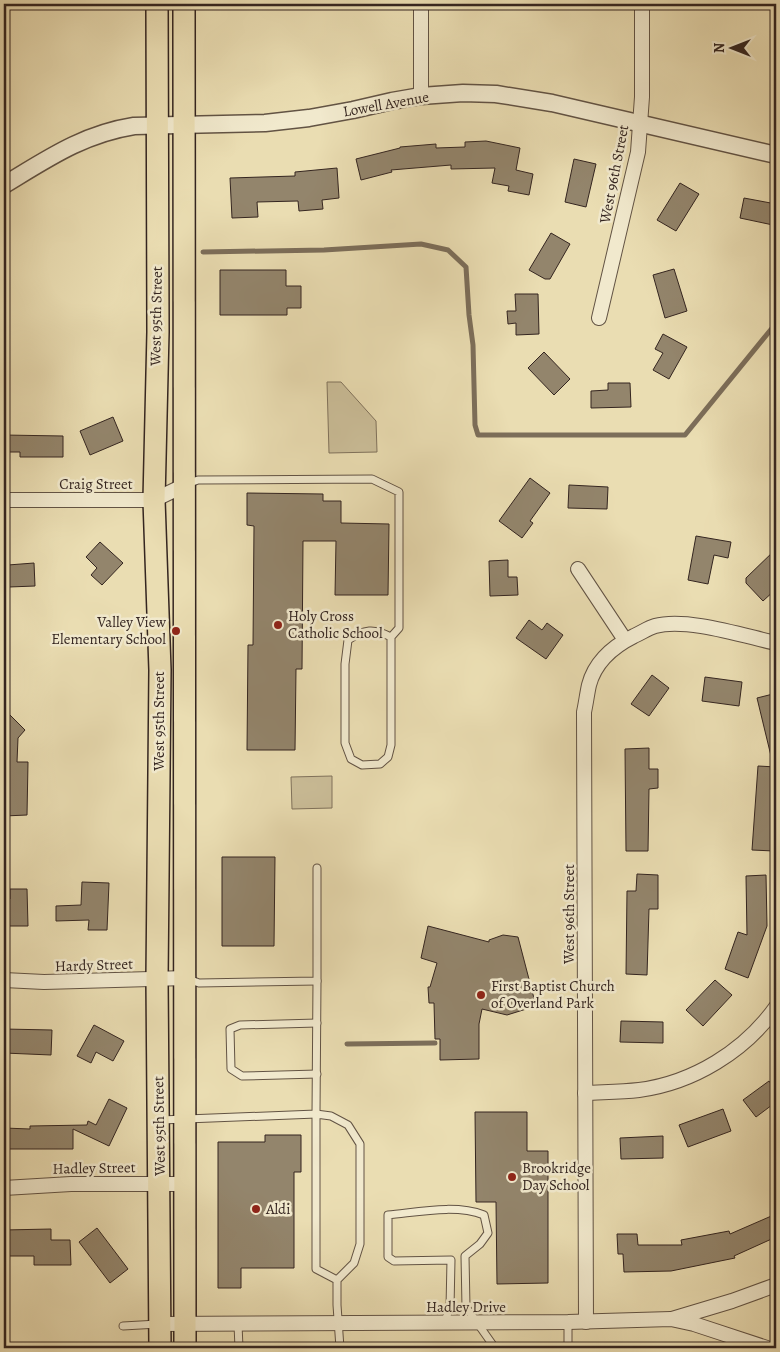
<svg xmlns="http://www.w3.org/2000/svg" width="780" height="1352" viewBox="0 0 780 1352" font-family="Alegreya,serif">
<rect width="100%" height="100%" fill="#eaddb2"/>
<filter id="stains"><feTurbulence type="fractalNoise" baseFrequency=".004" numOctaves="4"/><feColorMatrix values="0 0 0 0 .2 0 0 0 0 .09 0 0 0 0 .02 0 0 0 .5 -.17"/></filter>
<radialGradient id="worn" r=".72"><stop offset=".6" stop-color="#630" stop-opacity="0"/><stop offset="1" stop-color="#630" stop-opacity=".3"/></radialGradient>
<g fill="#cbbe99" stroke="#80725c">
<path d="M327,382H341L376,421L377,452L329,453Z"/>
<path d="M332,776V808L292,809L291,777Z"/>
</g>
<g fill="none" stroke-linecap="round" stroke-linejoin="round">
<g stroke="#7c6e5a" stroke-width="5">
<path d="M203,252L324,250L421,244L448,250L466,267L469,315L473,345L475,425L478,435H685L773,327L776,326"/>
<path d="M347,1044L435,1043"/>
</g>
</g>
<g fill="#93856c" stroke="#342520">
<path d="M486,141L520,148L516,170L533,174L529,195L508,191L509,186L492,183L495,168L451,169V165L391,170L392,172L361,180L356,159L400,148V147L436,144V148L465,147V142Z"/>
<path d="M574,159L596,164L586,207L565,202Z"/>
<path d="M337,168L339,198L322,200L323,209L299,211L298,201L257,202L258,217L232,218L230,178L295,176V172Z"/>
<path d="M680,183L699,194L676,231L657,220Z"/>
<path d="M744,198L776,204L773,225L740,218Z"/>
<path d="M551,233L570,244L550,279H545L529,270Z"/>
<path d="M674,269L687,311L665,318L653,275Z"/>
<path d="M220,270H286V286H301V308H287V315H220Z"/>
<path d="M515,294H538L539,334L516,335V323L508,324L507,311H516Z"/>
<path d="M663,334L687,347L669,379L653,370L663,353L655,349Z"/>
<path d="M544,352L570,379L554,395L528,368Z"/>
<path d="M608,383H630L631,407L591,408V391L608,390Z"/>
<path d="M113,417L123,441L90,455L80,431Z"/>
<path d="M4,435L63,436V457H20V452H4Z"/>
<path d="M530,478L550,493L530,521L533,523L522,538L499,521Z"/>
<path d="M569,485L608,487L607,509L568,508Z"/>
<path d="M247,493L323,494V501H341V523L389,524L388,595H335L336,541H303L302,669H296L295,750H247L248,645H253L254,526L247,525Z"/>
<path d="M696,536L731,542L728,558L714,555L708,584L688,580Z"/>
<path d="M100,542L123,563L102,585L91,575L97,568L86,557Z"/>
<path d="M776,549V589L763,601L746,583V578Z"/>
<path d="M508,560V577H517L518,595L490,596L489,561Z"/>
<path d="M34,563L35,586L9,587L8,565Z"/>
<path d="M529,620L542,630L547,623L563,635L546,659L516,638Z"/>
<path d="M652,675L669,688L649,716L631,704Z"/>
<path d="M705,677L742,682L739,706L702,701Z"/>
<path d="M773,694L775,702H776V756H771L757,698Z"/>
<path d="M4,709L25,730L18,738L17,762H28L27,815L4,816Z"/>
<path d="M649,748V769H658V788L649,789L648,851H626L625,749Z"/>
<path d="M758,766L776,767L774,851L752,850Z"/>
<path d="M222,857H275L274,946H222Z"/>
<path d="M637,874L658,875V909H649L647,975L626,974L627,891H636Z"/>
<path d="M766,875L767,926L748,978L725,969L738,932L747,935L746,876Z"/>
<path d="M82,882L109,883L107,930H88L89,920L56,921V906L81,905Z"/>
<path d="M10,889H27L28,926H4V899H10Z"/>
<path d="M428,926L489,942V940L503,935L518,937L536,1006L507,1015L482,1009L479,1024V1059L440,1060V1039H435L434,1003H429L428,987H430L437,963L421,958Z"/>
<path d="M715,980L732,995L703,1026L686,1010Z"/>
<path d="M621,1021L663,1022V1043L620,1042Z"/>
<path d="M94,1025L124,1041L113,1061L96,1052L91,1063L77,1056Z"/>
<path d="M4,1029L52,1030L51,1055L4,1053Z"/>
<path d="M769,1081L776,1091V1102L756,1117L743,1100Z"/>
<path d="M109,1099L127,1108L109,1146L73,1129V1149H4V1128L30,1129V1126L87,1125L88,1121L96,1125Z"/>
<path d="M723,1109L731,1131L688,1147L679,1125Z"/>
<path d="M475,1112H527V1151H548V1283L497,1284L496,1202H476Z"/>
<path d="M265,1135H301V1172H294V1268H241V1288H218V1142H265Z"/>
<path d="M663,1136V1158L621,1159L620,1138Z"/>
<path d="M776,1214V1237L734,1256L735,1258L671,1271L624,1272L623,1254H618L617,1234H637L638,1245H682L681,1240L729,1231L730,1234Z"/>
<path d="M97,1228L128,1269L110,1283L79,1242Z"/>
<path d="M51,1229V1240H70L71,1265H34V1256H4V1230Z"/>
</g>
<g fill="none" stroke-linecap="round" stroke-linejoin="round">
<g stroke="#625344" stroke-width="9">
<g id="service">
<path d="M187,484L198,480L372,479L399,492V628L391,637C374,628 364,629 348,640L345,664V743L351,759L362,765L380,764L388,757L391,745V637"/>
<path d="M188,979L199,983L317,981V868"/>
<path d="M317,1074L242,1076L231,1069L230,1029L240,1025L317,1023"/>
<path d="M161,1120L316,1114L317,981"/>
<path d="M337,1280L316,1269V1114L331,1116L348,1125L360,1144V1244L354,1263L337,1280V1305L340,1348"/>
<path d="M568,1322V1348"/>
<path d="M444,1323L450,1308L451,1260L394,1261L388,1257V1215C419,1212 455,1204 484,1215L488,1233L480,1244L465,1256L466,1307L495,1348"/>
<path d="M238,1324L239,1348"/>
<path d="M123,1326L158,1324"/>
</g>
</g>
<g stroke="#625344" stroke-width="16">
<g id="minor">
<path d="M421,4V96"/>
<path d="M599,318L638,152L642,97V4"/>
<path d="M4,500H154L185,485"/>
<path d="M578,569L625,640"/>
<path d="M4,980L44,982L186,978"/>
<path d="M585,1093C603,1092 621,1092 639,1090C693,1083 745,1051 776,1007"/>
<path d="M4,1188L71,1184H186"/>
<path d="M672,1319L732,1301L776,1285"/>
<path d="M586,1322L584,712C586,703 587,694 589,685C595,662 614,646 634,636C641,633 648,628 655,626C686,617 744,636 776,643"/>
<path d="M160,1324L568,1322L671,1319L694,1324L767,1348"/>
</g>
</g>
<g stroke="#625344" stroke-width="19">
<path id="tertiary" d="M4,185C47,159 83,134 134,126L265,123L309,118L353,110L392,101L421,96L463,93L496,94L552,103L776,155"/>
</g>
<g stroke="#342520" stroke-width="24">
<g id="primary">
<path d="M157,4L158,332L154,500L160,670L157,979L160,1348"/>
<path d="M184,4L185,1348"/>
</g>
</g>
<use href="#service" stroke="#f1e9cd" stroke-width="7"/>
<use href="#minor" stroke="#f1e9cd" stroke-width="14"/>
<use href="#tertiary" stroke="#f1e9cd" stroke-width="16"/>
<use href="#primary" stroke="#eaddb2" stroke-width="21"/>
</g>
<g fill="#8f2418" stroke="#f1e9cd" stroke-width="2">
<circle cx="278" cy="625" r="5"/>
<circle cx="176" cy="631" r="5"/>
<circle cx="481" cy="995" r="5"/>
<circle cx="512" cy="1177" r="5"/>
<circle cx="256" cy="1209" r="5"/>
</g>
<g text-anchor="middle" stroke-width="5" stroke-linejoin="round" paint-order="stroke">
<g font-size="15" fill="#342520" stroke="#f1e9cd">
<text transform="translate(386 104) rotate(-10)" y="5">Lowell Avenue</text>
<text transform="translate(614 174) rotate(-79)" y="5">West 96th Street</text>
<text transform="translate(156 316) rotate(-89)" y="5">West 95th Street</text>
<text x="96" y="489">Craig Street</text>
<text transform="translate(159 721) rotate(-90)" y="5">West 95th Street</text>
<text transform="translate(569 914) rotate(-90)" y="5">West 96th Street</text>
<text transform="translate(94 965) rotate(-2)" y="5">Hardy Street</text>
<text transform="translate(159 1126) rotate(-91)" y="5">West 95th Street</text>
<text transform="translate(94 1168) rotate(-1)" y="5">Hadley Street</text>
<text x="466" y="1312">Hadley Drive</text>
</g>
<g font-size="15" fill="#342520" stroke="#f1e9cd" text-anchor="start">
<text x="288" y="621">Holy Cross<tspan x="288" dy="17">Catholic School</tspan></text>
<text x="166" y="627" text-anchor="end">Valley View<tspan x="166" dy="17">Elementary School</tspan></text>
<text x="491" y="991">First Baptist Church<tspan x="491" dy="17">of Overland Park</tspan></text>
<text x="522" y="1173">Brookridge<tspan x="522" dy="17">Day School</tspan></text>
<text x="266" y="1214">Aldi</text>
</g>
</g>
<rect width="780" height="1352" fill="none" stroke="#eaddb2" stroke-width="20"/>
<rect x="5" y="5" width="770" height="1342" fill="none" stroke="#342520" stroke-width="2.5"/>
<rect x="10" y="10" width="760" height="1332" fill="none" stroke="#342520"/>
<g transform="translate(732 48) rotate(270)" stroke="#f1e9cd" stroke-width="4" paint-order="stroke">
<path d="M0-4L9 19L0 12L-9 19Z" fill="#342520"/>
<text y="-8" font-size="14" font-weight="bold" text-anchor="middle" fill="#342520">N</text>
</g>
<rect width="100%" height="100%" filter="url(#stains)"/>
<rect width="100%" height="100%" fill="url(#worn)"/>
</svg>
